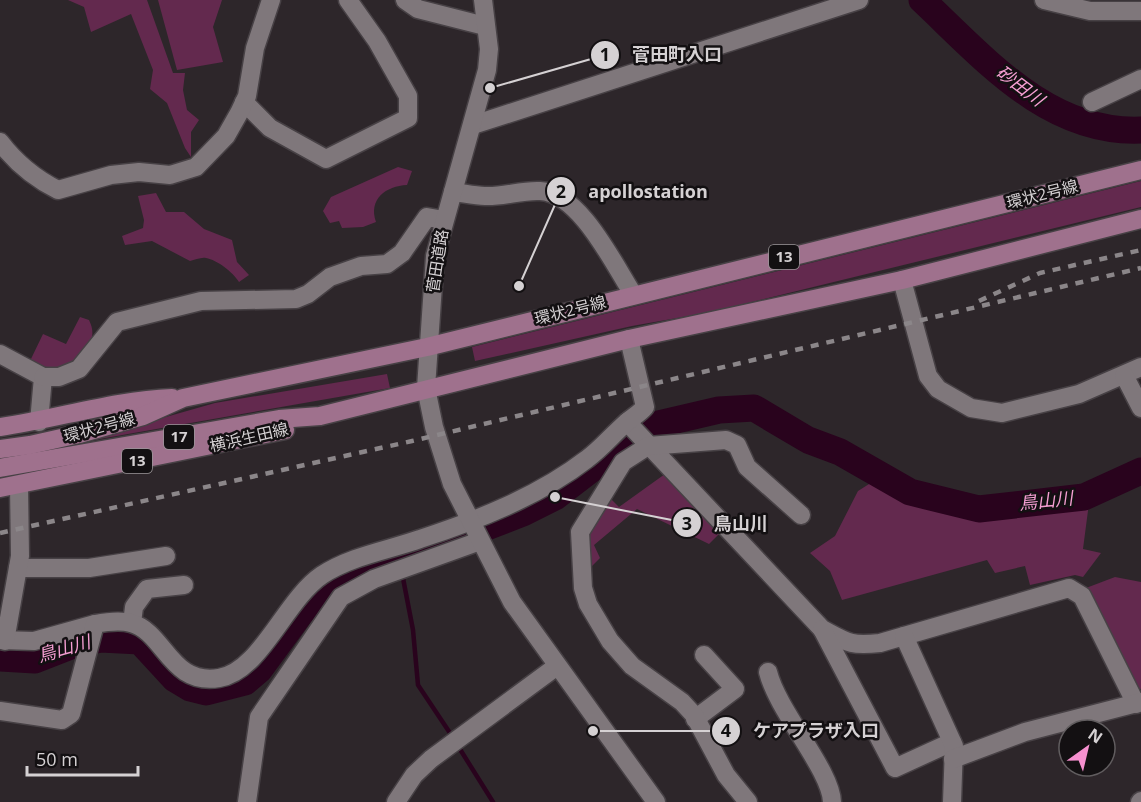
<svg xmlns="http://www.w3.org/2000/svg" width="1141" height="802" viewBox="0 0 1141 802" font-family="'Open Sans','Noto Sans JP',sans-serif">
<rect width="100%" height="100%" fill="#2d262a"/>
<g fill="#63294e">
<path d="M68,0H147L173,73H185L183,90L187,110L199,120L191,132V157L185,148L167,103L150,89L153,70L131,14L91,32L84,7Z"/>
<path d="M158,0H222L213,27L223,62L177,70Z"/>
<path d="M398,167L412,171L407,185C386,186 368,199 376,222L363,227L342,228L339,221L330,223L323,211L331,197Z"/>
<path d="M1141,181V207L711,312L632,326L475,361L472,347Z"/>
<path d="M156,193L166,212H184L204,229L232,240L237,262L249,275L239,282C233,272 217,260 206,258C201,257 195,260 190,261L152,241L125,245L122,236L143,228L144,220L138,196Z"/>
<path d="M80,317L89,320C99,340 85,350 73,366L44,370L30,361L43,334L66,344Z"/>
<path d="M387,374L390,388L71,444L215,403Z"/>
<path d="M665,474L720,533L709,544L637,509L594,545L600,558L586,572L588,526L607,495L619,507Z"/>
<path d="M877,479L911,498L981,516L1089,503L1083,549L1101,553L1083,577L1075,575L1030,585L1025,566L995,573L987,560L842,600L830,571L810,553L835,536L858,491Z"/>
<path d="M1115,577L1141,582V689L1136,688L1086,588Z"/>
</g>
<g fill="none" stroke-linecap="round" stroke-linejoin="round">
<g stroke="#29031d" stroke-width="4.5">
<path d="M402,573L413,630L418,685L454,739"/>
<path d="M458,746L493,802"/>
</g>
<g stroke="#29031d" stroke-width="27">
<path d="M922,0C984,58 1048,134 1141,130"/>
<path d="M0,658L35,660L76,644L101,639L140,641L175,679L190,688L206,692L245,682L259,670L300,614L330,584L385,561L419,553L523,513L555,497L646,427L719,410L754,408L808,440L840,452L910,492L979,509L1084,497L1141,471"/>
</g>
<g stroke="#474145" stroke-width="21">
<g id="minor">
<path d="M405,0L418,9L485,26"/>
<path d="M1044,0L1090,11H1141"/>
<path d="M244,102L270,128L326,159L408,118V96L377,41L348,0"/>
<path d="M1092,102L1141,79"/>
<path d="M473,125L859,0"/>
<path d="M0,142C16,163 34,178 58,190L111,175L139,172L170,175L196,167L226,136L239,113L247,96L255,48L271,0"/>
<path d="M453,192C463,193 474,196 485,196C503,197 521,190 540,191C580,193 613,263 633,294"/>
<path d="M902,280L928,376L938,389L971,408L1002,413L1079,394L1141,367"/>
<path d="M0,354L43,377L39,422"/>
<path d="M1124,375L1141,408"/>
<path d="M43,377H59L79,369L117,322L201,301L296,299L308,294L330,277L361,266L387,264L402,253L427,217L444,220"/>
<path d="M627,422L822,629C848,643 850,646 880,643L1069,588L1082,596L1136,704"/>
<path d="M18,568H89L166,556"/>
<path d="M132,623L134,607L147,589L184,585"/>
<path d="M822,629L895,768L952,742"/>
<path d="M904,636L954,746L952,802"/>
<path d="M0,640L34,641L95,624"/>
<path d="M5,641L20,556L19,486"/>
<path d="M768,672C778,712 831,770 832,802"/>
<path d="M0,711L62,720L71,714L95,624C106,622 119,620 131,623C165,632 170,686 219,678C261,671 285,600 322,575C351,556 389,550 420,539C478,520 539,496 587,459C602,448 613,434 627,422C633,417 640,413 645,407L629,339"/>
<path d="M695,719L735,689L704,655"/>
<path d="M953,759L1025,732L1141,702"/>
<path d="M247,802L259,717L341,597L374,579L480,541"/>
<path d="M396,802L414,775L431,759L557,666"/>
<path d="M748,802L726,775L694,715L682,702L632,666L610,641L588,604L583,588L580,532L623,462L648,446L726,440L737,445L747,467L801,515"/>
</g>
</g>
<g stroke="#474145" stroke-width="21">
<g id="tertiary">
<path d="M483,0L489,49L487,70L435,256L426,388L434,427L452,484L512,602L656,802"/>
<path d="M1140,802L1141,801"/>
</g>
</g>
<g stroke="#474145" stroke-width="21">
<g id="primary">
<path d="M0,427C57,419 114,400 172,398"/>
<path d="M0,449L30,445L79,434L143,416L183,398L427,347L1141,170"/>
<path d="M0,468L279,419L320,416L629,339L902,280L1141,219"/>
<path d="M0,488L285,430"/>
</g>
</g>
<use href="#minor" stroke="#7f777b" stroke-width="18"/>
<use href="#tertiary" stroke="#7f777b" stroke-width="18"/>
<use href="#primary" stroke="#9f718d" stroke-width="18"/>
<g stroke="#8b8689" stroke-width="4.5" stroke-dasharray="8 8" stroke-linecap="butt">
<path d="M979,301L1040,273L1141,250"/>
<path d="M0,533L412,441L1141,268"/>
</g>
</g>
<g text-anchor="middle" stroke-width="5" stroke-linejoin="round" paint-order="stroke">
<g fill="#131012" stroke="#9b9799" stroke-width="1.5">
<rect x="769" y="245" width="30" height="24" rx="4.5"/>
<rect x="164" y="425" width="30" height="24" rx="4.5"/>
<rect x="122" y="449" width="30" height="24" rx="4.5"/>
</g>
<g font-size="15" font-weight="bold" fill="#d5d1d3">
<text x="784" y="262">13</text>
<text x="179" y="442">17</text>
<text x="137" y="466">13</text>
</g>
<g font-size="16" fill="#d5d1d3" stroke="#131012">
<text transform="translate(1042 194) rotate(-14)" y="6">環状2号線</text>
<text transform="translate(437 261) rotate(-81)" y="6">菅田道路</text>
<text transform="translate(570 310) rotate(-14)" y="6">環状2号線</text>
<text transform="translate(99 427) rotate(-15)" y="6">環状2号線</text>
<text transform="translate(249 437) rotate(-13)" y="6">横浜生田線</text>
</g>
<g font-size="18" font-style="italic" fill="#f59ed2" stroke="#131012">
<text transform="translate(1020 86) rotate(37)" y="6">砂田川</text>
<text transform="translate(1046 501) rotate(-6)" y="6">鳥山川</text>
<text transform="translate(64 649) rotate(-16)" y="6">鳥山川</text>
</g>
</g>
<path fill="none" stroke="#d5d1d3" stroke-width="2" d="M490 88L605 55M519 286L561 191M555 497L687 523M593 731L726 731"/>
<g fill="#d5d1d3" stroke="#131012" stroke-width="2">
<circle cx="490" cy="88" r="6"/>
<circle cx="519" cy="286" r="6"/>
<circle cx="555" cy="497" r="6"/>
<circle cx="593" cy="731" r="6"/>
<circle cx="605" cy="55" r="15"/>
<circle cx="561" cy="191" r="15"/>
<circle cx="687" cy="523" r="15"/>
<circle cx="726" cy="731" r="15"/>
</g>
<g font-size="18" text-anchor="middle" font-weight="bold" fill="#111">
<text x="605" y="61">1</text>
<text x="561" y="198">2</text>
<text x="687" y="530">3</text>
<text x="726" y="737">4</text>
</g>
<g font-size="18" text-anchor="middle" font-weight="bold" fill="#d5d1d3" stroke="#131012" stroke-width="5" stroke-linejoin="round" paint-order="stroke">
<text x="677" y="61">菅田町入口</text>
<text x="648" y="198">apollostation</text>
<text x="741" y="530">鳥山川</text>
<text x="816" y="737">ケアプラザ入口</text>
</g>
<g transform="translate(1087 748) rotate(34)"><circle r="28" fill="#131012" stroke="#615d5f" stroke-width="1.5"/>
<path d="M0-4.5L10 22L0 15L-10 22Z" fill="#f690cf"/>
<text y="-9" font-size="16" font-weight="bold" text-anchor="middle" fill="#d5d1d3">N</text>
</g>
<path d="M27 766v9h111v-9" fill="none" stroke="#d5d1d3" stroke-width="3"/>
<text x="36" y="766" font-size="18" fill="#d5d1d3" stroke="#131012" stroke-width="4.5" paint-order="stroke">50 m</text>
</svg>
